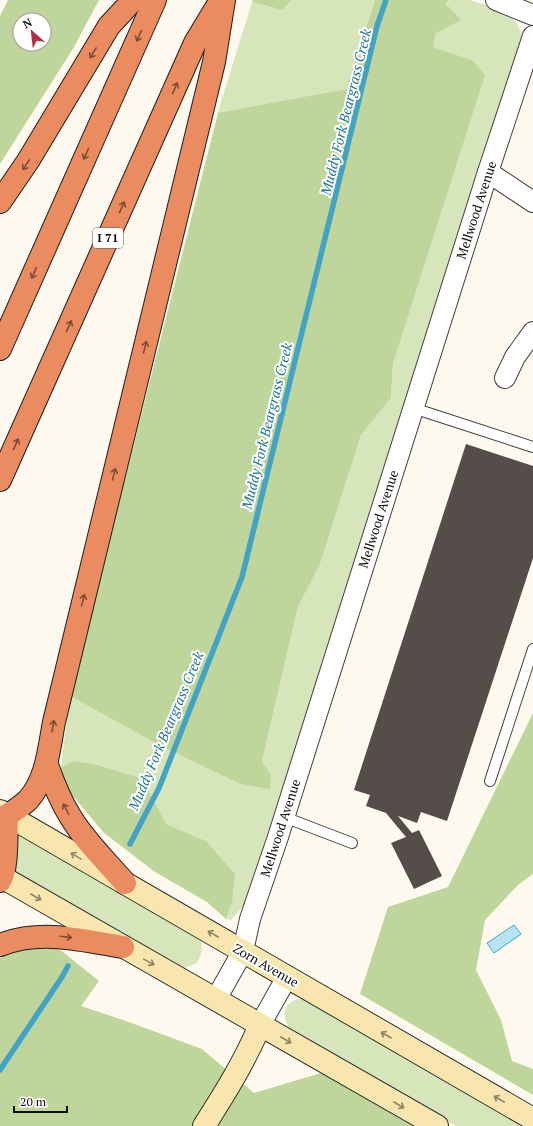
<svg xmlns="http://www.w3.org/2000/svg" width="533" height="1126" viewBox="0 0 533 1126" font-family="'PT Serif',serif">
<rect width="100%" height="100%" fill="#fef9ee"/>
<g fill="#d7e6ba">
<path d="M292,0H375L346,89L217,115L252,2L282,10Z"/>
<path d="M449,0H470L500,9L517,23L523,37L516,65L245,904L231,920L226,919L232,903L206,841L166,824L143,779L73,761L61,767L70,696L161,746L240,784L270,788L271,775L262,761L298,607L320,564L361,435L391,398L393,363L472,60L433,47L436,33Z"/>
<path d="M12,830L199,937C204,947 202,954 196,964L184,968L11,870Z"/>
<path d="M298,999L307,1000L528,1126H456L292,1032C282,1019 281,1004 298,999Z"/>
</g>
<g fill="#bed69b" fill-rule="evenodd">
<path d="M8,0H99L74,47L0,164V16ZM20,20H44V44H20Z"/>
<path d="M253,0H292L282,10L252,2Z"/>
<path d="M375,0H449L446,4L461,20L436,33L433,47L472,60L485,75L393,363L391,398L361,435L320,564L298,607L262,761L271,775L270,789L240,784L161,746L70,696L218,113L346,89Z"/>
<path d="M533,713V874L518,885L485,920L476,970L501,1020L512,1061L533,1069V1095L360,994L388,907L448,887Z"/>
<path d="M73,761L97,765L143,779L166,824L206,841L235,874L232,903L226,919L207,902L155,872L104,833L64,785L61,767Z"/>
<path d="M58,948L99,981L81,1006L126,1021L202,1049L254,1093L321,1073L413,1126H0V952L3,951Z"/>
</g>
<path fill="#b7e4f2" stroke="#43a3c4" d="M514,925L521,934L494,953L487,943Z"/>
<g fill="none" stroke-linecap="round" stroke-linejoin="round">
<g stroke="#43a3c4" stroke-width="5.5">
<path d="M130,844L159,788L242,577L377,26L386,0"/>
<path d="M0,1070L62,977L68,966"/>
</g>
</g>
<path fill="#554d4a" d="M466,444L533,466V558L447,821L421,812L417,823L398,816L412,833L419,830L442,876L414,889L391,843L406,837L386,813L366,806L370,795L354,790Z"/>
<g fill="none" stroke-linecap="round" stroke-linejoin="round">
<g stroke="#404040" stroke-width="12">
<g id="lane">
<path d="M413,408L533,447"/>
<path d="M490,781L533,649"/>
<path d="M284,817L352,843"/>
</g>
</g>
<g stroke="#404040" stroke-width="22">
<g id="street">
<path d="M496,0L533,15"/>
<path d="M488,172L533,202"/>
<path d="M505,378L515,357L533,332"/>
<path d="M216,999L243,951L250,919L278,837L488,172L533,36"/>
<path d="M260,1025L287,977"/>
</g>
</g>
<g stroke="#2f2f2f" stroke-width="24">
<g id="secondary">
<path d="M0,811L533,1119"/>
<path d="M0,876L437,1126"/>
<path d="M204,1126C225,1093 245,1061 260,1025"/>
</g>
</g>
<g stroke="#1e1e1e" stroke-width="24">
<g id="highway">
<path d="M0,202L28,161L109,26L133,0"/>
<path d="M0,349L155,0"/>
<path d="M0,480L195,43L219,3"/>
<path d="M47,765C53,782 60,800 70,816C84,840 106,861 125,883"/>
<path d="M0,820C9,814 20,808 28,800C47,779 49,748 54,722L214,62L224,0"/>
<path d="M0,881C8,869 6,832 7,815"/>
<path d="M0,945C40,929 82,940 123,947"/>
</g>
</g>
<use href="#lane" stroke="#fff" stroke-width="10"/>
<use href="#street" stroke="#fff" stroke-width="20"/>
<use href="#secondary" stroke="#f9e6ae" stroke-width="22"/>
<use href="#highway" stroke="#ea8b60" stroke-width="22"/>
</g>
<defs><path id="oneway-shaft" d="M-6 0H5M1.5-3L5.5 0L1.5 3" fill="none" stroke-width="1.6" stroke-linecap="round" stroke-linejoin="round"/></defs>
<g stroke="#7c4c36">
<use href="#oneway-shaft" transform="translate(139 36) rotate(114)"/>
<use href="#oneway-shaft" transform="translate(93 53) rotate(121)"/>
<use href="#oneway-shaft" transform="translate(175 88) rotate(-66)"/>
<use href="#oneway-shaft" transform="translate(86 154) rotate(114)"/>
<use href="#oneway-shaft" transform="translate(26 165) rotate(124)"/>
<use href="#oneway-shaft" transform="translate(122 207) rotate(-66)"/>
<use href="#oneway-shaft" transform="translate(34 273) rotate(114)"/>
<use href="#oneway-shaft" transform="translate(69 326) rotate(-66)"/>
<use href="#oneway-shaft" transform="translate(145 347) rotate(-76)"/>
<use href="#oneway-shaft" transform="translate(16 444) rotate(-66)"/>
<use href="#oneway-shaft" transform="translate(114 474) rotate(-76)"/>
<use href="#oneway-shaft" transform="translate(83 600) rotate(-76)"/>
<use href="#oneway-shaft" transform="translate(53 726) rotate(-80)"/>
<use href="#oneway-shaft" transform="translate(66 809) rotate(-118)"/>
<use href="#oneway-shaft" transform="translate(66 937) rotate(7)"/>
</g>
<g stroke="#8f8466">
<use href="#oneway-shaft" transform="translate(76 856) rotate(-149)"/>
<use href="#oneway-shaft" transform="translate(36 897) rotate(30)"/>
<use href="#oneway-shaft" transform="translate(213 934) rotate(-150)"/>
<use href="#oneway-shaft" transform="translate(149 962) rotate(29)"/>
<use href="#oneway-shaft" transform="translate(386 1035) rotate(-150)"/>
<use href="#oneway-shaft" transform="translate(286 1040) rotate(30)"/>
<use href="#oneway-shaft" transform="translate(499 1099) rotate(-150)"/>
<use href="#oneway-shaft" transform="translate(399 1105) rotate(30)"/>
</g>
<g text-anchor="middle" stroke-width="4" stroke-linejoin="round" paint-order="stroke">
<rect fill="#fff" stroke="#565656" stroke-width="1" x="93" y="228" width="30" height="20" rx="3"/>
<g font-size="12" font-weight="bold" fill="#0d0d0d">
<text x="108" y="242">I 71</text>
</g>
<g font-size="13" fill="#0d0d0d" stroke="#fff">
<text transform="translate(476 210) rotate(-72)" y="5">Mellwood Avenue</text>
<text transform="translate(378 519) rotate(-72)" y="5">Mellwood Avenue</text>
<text transform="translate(280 828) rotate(-72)" y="5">Mellwood Avenue</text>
<text transform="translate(266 965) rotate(30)" y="5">Zorn Avenue</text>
</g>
<g font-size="14" font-style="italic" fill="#1f7496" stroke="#fff">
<text transform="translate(346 112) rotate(-76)" y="5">Muddy Fork Beargrass Creek</text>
<text transform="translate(267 426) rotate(-76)" y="5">Muddy Fork Beargrass Creek</text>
<text transform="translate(166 731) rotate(-67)" y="5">Muddy Fork Beargrass Creek</text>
</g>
</g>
<g transform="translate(32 32) rotate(332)"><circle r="19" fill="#ffffff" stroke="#9e9e9e"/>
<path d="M0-3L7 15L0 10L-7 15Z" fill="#b42f49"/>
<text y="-6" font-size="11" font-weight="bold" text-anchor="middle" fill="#0d0d0d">N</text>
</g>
<path d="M14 1106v6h53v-6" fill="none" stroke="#0d0d0d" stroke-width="2"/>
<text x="20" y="1106" font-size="12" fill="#0d0d0d" stroke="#ffffff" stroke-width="3" paint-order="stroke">20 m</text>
</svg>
